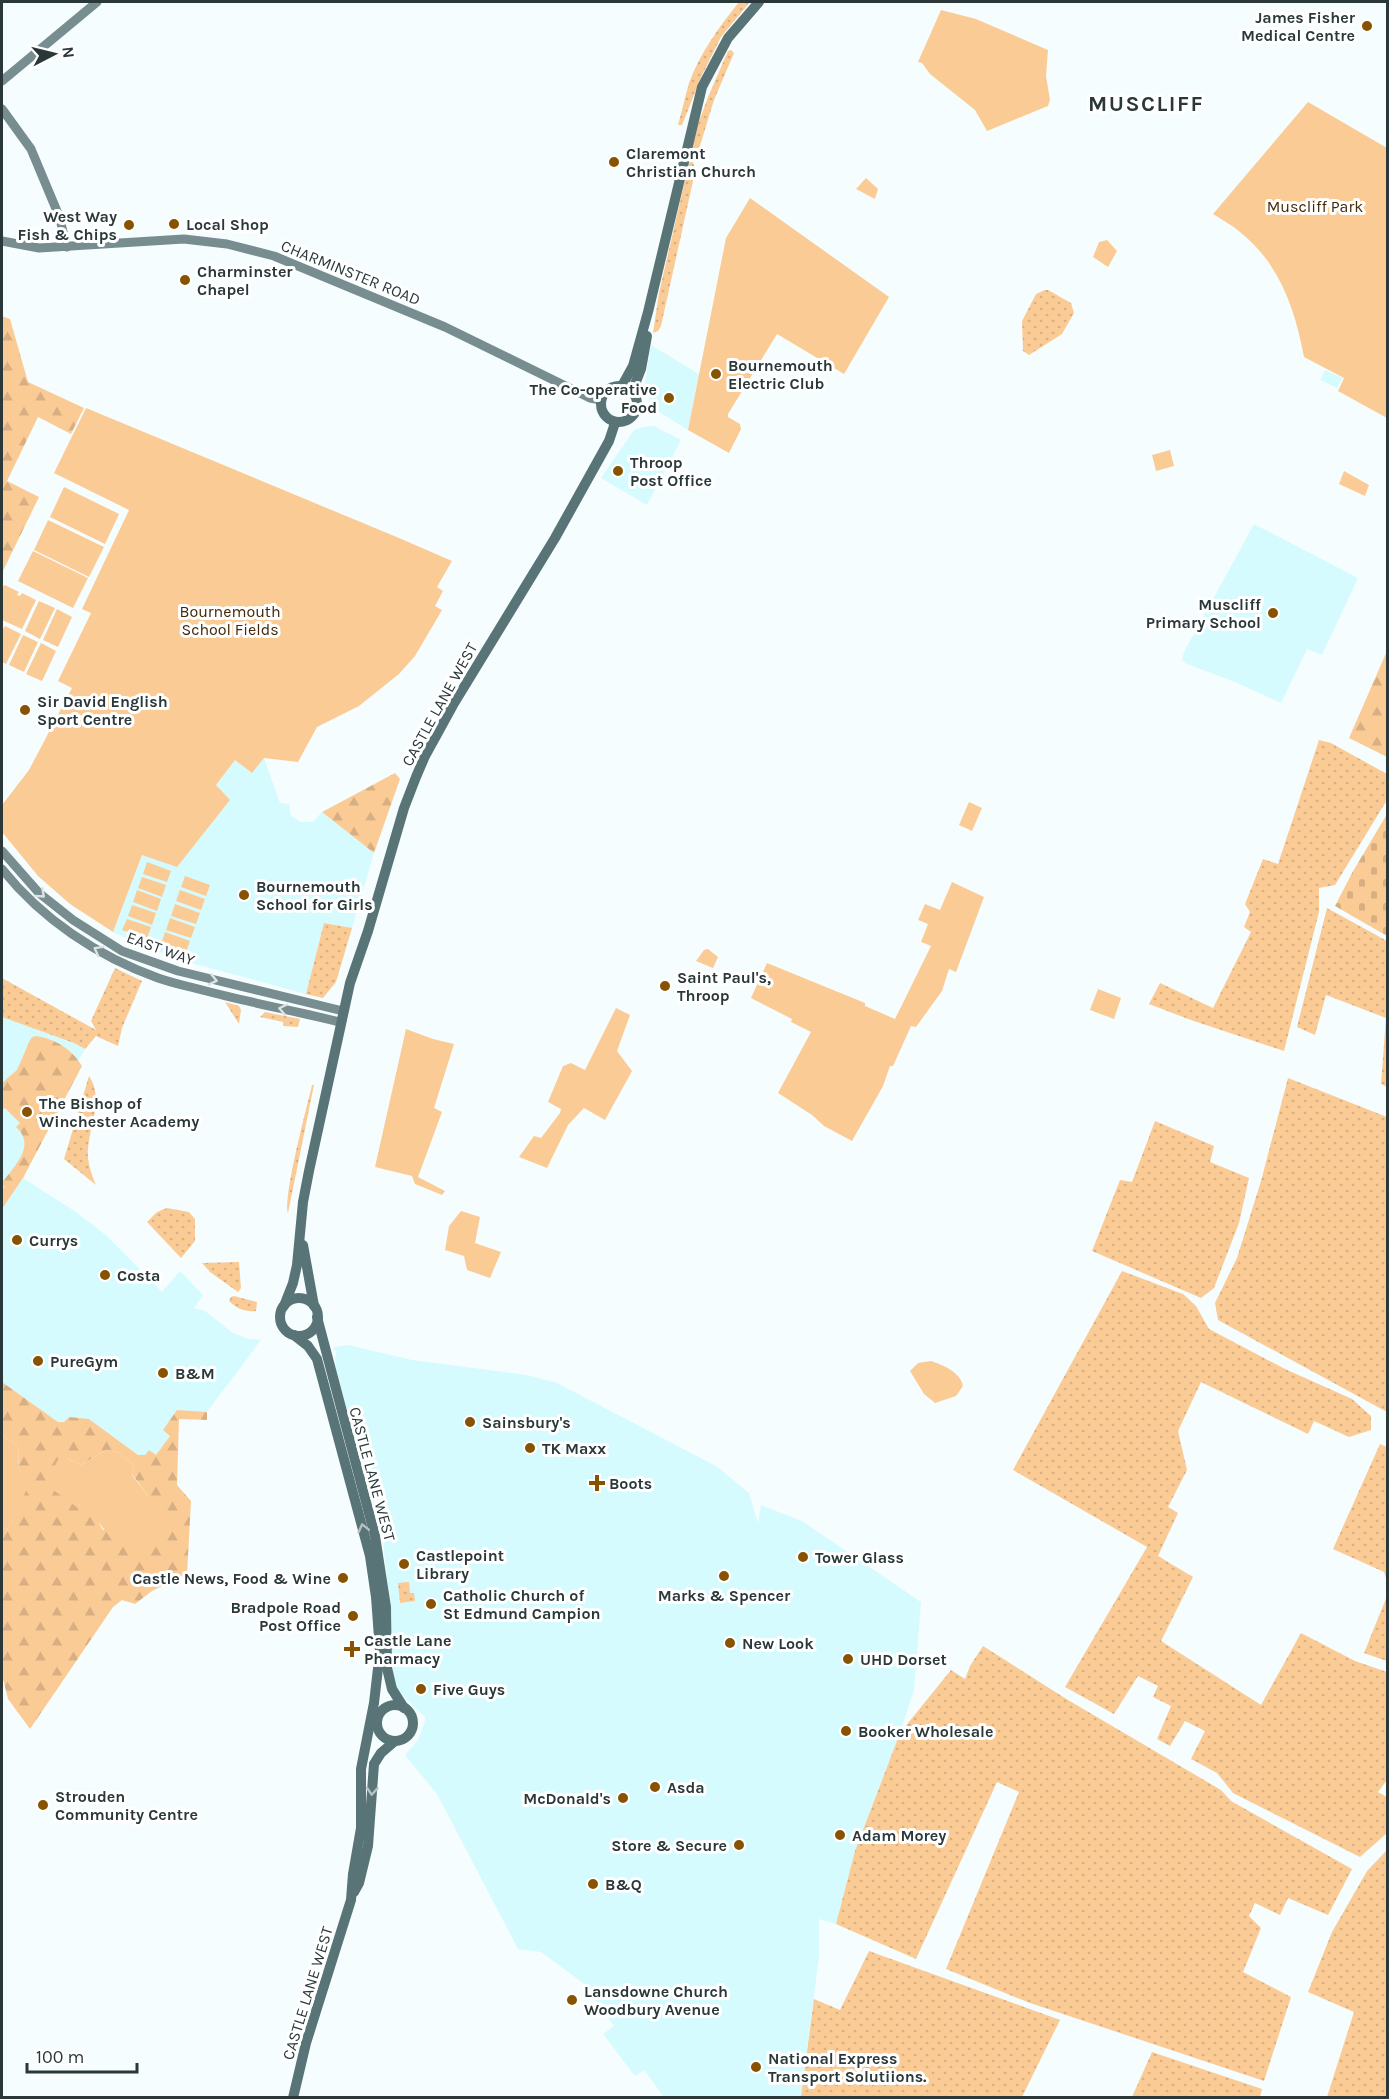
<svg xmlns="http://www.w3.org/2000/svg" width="1389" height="2099" viewBox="0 0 1389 2099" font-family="Karla,sans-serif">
<defs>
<pattern id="grass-dots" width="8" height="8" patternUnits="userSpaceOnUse" patternTransform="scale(1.5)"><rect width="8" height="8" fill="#fbcb96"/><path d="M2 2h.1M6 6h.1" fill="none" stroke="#d7af82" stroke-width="1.8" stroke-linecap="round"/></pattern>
<pattern id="forest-firs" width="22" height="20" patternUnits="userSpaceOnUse" patternTransform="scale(1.5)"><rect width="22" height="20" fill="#fbcb96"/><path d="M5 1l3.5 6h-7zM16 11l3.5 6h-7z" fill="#d7af82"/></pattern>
<pattern id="cemetery-stones" width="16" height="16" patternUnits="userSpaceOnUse" patternTransform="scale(1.5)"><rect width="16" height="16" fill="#fbcb96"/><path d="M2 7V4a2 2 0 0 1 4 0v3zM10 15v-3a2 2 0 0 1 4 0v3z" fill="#d7af82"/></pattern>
</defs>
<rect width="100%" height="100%" fill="#f6fdfe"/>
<g fill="#d6fbff">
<path d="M651,345L699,374L688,430L651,407L645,382Z"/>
<path d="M1325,370L1343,378L1337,388L1320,380Z"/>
<path d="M654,426L681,440L647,505L601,478L634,430L643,427Z"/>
<path d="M1254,524L1358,578L1322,655L1307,649L1281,703L1235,682L1187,664L1182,660L1184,652Z"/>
<path d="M264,758L280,803L289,804L291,816L301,822H313L322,812L374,853L352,928L324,923L306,994L195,964L145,947L113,932L142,855L216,785L235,760Z"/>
<path d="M2,1017L74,1043L85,1049L2,1195Z"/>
<path d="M23,1178L76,1212L107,1236L162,1292L180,1271L203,1295L194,1308L205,1311L233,1333L249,1339L261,1340L207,1412L177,1410L170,1436L156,1455H138L89,1419L58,1422L2,1382V1209Z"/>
<path d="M348,1345L412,1360L527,1375L557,1383L716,1466L749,1493L758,1523L761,1505L802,1521L921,1602L914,1690L900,1733L855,1851L836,1924L819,1919V1957L801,2097H664L644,2070L635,2076L603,2034L614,2026L583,1983L541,1952L518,1949L437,1794L405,1755L418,1740L425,1721V1717L403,1696L396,1686L391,1667L392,1618L384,1553L383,1528L386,1521L381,1503L375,1498L367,1482L336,1369L335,1357L337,1352L333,1350L334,1347Z"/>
</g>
<g fill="url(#grass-dots)">
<path d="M739,2H750L721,37L702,75L682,125H678C682,111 685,97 689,83C700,53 719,27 739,2Z"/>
<path d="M731,50L734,53L714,100L699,149L693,153L690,146L708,97L728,51Z"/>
<path d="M692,161L695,167V172L661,326L658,331L653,333L659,293L689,163Z"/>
<path d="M1045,290H1048L1071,303L1074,313L1062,334L1029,355L1023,351L1022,321L1036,294Z"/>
<path d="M1319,740L1331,743L1387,774V800L1335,885L1319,888V912L1284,1051L1191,1020L1149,1004L1160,983L1213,1008L1251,932L1244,927L1250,912L1245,904L1263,859L1278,864Z"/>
<path d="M1327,908L1387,941V1087L1381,1084L1386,1018L1326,995L1315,1035L1297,1027Z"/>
<path d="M324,923L352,928L336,982L323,998L306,994Z"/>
<path d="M115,968L142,981L122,1028L118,1046L96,1036L85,1049L74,1043L2,1017V978L96,1030L91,1021Z"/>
<path d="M225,1002L239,1006L241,1010L239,1024Z"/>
<path d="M265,1012L300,1019L298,1027L283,1026V1022L260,1017Z"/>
<path d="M89,1076C106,1101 86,1130 88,1158C89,1167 92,1176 96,1185L64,1159Z"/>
<path d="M1288,1078L1387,1117V1412L1218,1320L1215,1303L1237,1258L1261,1181Z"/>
<path d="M312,1085H314L288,1213C283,1196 307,1107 312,1085Z"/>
<path d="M1155,1121L1214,1146L1210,1162L1249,1178L1239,1223L1214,1288L1201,1298L1092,1251L1120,1180L1132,1182Z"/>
<path d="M167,1208L189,1212L195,1219V1241L181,1258L147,1222L157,1212Z"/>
<path d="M239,1262L241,1288L238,1292L210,1272L202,1263Z"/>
<path d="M1122,1271L1183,1294L1196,1306L1209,1329L1285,1369L1352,1399L1371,1416V1430L1349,1437L1314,1421L1308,1434L1201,1382L1178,1431L1187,1470L1168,1507L1178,1513L1158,1556L1193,1577L1161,1641L1261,1705L1301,1633L1355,1661L1387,1672V1780L1378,1792L1387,1797V1833L1360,1857L1233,1793L1217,1773L1191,1759L1205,1731L1185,1721L1170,1746L1157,1739L1171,1706L1153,1697L1158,1686L1138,1676L1114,1714L1065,1687L1147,1547L1013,1470Z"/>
<path d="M234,1296L257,1302L256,1311C245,1312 237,1309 229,1301L231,1297Z"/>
<path d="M1380,1444L1387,1447V1581L1384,1572L1333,1549Z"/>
<path d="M409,1582L410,1593H414L415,1601L400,1603L398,1583Z"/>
<path d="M1387,1596V1661L1364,1653Z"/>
<path d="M983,1646L1068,1700L1221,1790L1231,1801L1352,1869L1328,1915L1288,1898L1280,1915L1255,1903L1249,1916L1261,1928L1243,1972L1291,1997L1264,2081L1030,2003L946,1969L1019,1792L997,1782L916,1959L836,1924L855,1851L900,1733L951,1670L965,1679L970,1666Z"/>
<path d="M1387,1850V2097H1327L1354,2012L1308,1992L1332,1932L1367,1871Z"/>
<path d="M869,1951L1060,2020L1022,2097H801L814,1999L840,2010Z"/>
<path d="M1152,2052L1262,2089L1260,2097H1132Z"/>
</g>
<g fill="url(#forest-firs)" fill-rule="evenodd">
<path d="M2,316L10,319L28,382L84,408L71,434L38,417L7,481L39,497L2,573Z"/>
<path d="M1387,651V757L1349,738Z"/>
<path d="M395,773L400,779L374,853L322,812Z"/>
<path d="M35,1036C54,1038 72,1049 82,1066L23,1178L2,1209V1191L4,1187L2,1183C14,1166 37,1146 16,1127L20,1123L5,1108L2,1110V1083L17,1070L31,1038Z"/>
<path d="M2,1382L58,1422H64L69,1417L89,1419L138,1455H145L149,1450L156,1455L170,1436L163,1430L177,1410L207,1412V1420L179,1419L177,1485L191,1501L187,1574L152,1591L135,1604L122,1600L113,1607L30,1729L8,1699L2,1675V1527L7,1530L26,1489L19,1470L18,1447L2,1434ZM106,1450L117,1452L134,1465L132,1474L159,1511L160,1520L103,1530L60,1458H66L81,1465Z"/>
</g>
<path fill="url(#cemetery-stones)" d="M1387,814V936L1335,906L1352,873Z"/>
<g fill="#fbcb96">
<path d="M941,10L976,19L1048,50L1046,76L1050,100L1048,106L987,131L975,110L930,74L922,63L918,62Z"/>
<path d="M1308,102L1387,148V418L1338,391L1344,378L1304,357C1295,309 1280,264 1240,232C1232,225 1222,220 1213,214Z"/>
<path d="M866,178L878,189L875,199L856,189Z"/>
<path d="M750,198L889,297L844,374L777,334L728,414V417L740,424L741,429L729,453L688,430L726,238Z"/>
<path d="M1107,240L1117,251L1108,267L1093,257L1099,242Z"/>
<path d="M86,408L399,538L452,561L437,587L443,591L435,606L442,610L415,656L399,674L359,706L317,727L298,762L264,758L252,773L235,760L216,785L230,800L177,867L142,855L113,932L70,904L38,876L2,832V805L29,770L72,688L58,681L91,613L82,609L129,510L54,473Z"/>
<path d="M1170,450L1174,466L1156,471L1152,455Z"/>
<path d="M1344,471L1369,485L1365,496L1339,484Z"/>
<path d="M64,487L119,514L105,544L50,517Z"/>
<path d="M48,520L104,547L89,577L34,550Z"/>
<path d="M33,551L88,578L73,608L18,581Z"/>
<path d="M5,585L19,592L17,595L20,596L22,593L36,600L22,629L2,620V587Z"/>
<path d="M39,601L55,608L40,639L25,631Z"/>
<path d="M57,609L72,617L58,647L43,640Z"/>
<path d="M5,626L21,634L6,664L2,662V630Z"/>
<path d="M23,635L38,642L24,672L9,665Z"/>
<path d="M41,643L56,651L42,681L26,674Z"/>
<path d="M969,802L982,808L972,831L959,825Z"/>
<path d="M147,862L171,871L167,882L143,874Z"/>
<path d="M185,876L210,885L206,896L181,887Z"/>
<path d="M142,877L166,885L162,897L138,888Z"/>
<path d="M952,882L984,897L956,972L949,969L942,991L916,1027L911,1026L893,1066H890L883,1086L852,1141L824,1126L812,1115L778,1093L811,1032L791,1022L792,1019L751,998L767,963L865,1003V1006L895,1019L931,946L921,942L928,924L918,920L925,904L940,910Z"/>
<path d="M137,890L161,899L157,911L133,902Z"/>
<path d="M180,890L205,899L201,910L176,901Z"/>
<path d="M175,904L200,913L196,924L171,916Z"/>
<path d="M132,905L156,913L152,925L128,916Z"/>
<path d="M170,918L195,927L191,938L166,930Z"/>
<path d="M127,919L151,927L147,939L122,930Z"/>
<path d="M165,932L190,941L186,952L161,944Z"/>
<path d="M708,949L718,957L713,968L696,961L704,950Z"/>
<path d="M1098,989L1121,998L1114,1019L1090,1010Z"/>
<path d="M616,1008L630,1015L617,1051L632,1071L605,1120L584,1108L568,1125L547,1168L519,1157L534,1136L541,1138L560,1113L561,1109L548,1102L563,1066L571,1063L585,1070Z"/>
<path d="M406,1029L433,1039L454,1044L434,1108L442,1112L418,1177L445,1191L442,1195L415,1184L412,1176L375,1167Z"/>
<path d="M461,1211L480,1217L475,1243L501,1252L490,1278L467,1270L464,1256L445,1250L449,1226Z"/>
<path d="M931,1361C943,1365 960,1372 963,1386L956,1396L935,1403L924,1394L910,1371L918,1363Z"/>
<path d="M2,1434L18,1447L19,1470L27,1489L7,1530L2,1527Z"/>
<path d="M106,1450L117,1452L134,1465L132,1475L148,1496L158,1499L163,1541L145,1549L110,1537L100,1524L45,1484L59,1458H66L81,1465Z"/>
</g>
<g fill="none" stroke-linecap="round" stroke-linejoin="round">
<g stroke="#778d90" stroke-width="9">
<path d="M2,81L97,2"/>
<path d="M2,109L31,149L59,216L67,247"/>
<path d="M2,241L39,248L184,239L227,244L274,256L445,327L590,398L601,400"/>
<path d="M2,851L39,893L73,920L122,951L178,971L343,1011"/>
<path d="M2,869C42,919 97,956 158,978C172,983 187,986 202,990C248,1002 294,1011 340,1022"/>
</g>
<g stroke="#587477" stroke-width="10">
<circle cx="619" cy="404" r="18"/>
<path d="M622,386L633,366L648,312L702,87L728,38L759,2"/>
<path d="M632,392L641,369L647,336"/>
<path d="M303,1245L314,1306"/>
<circle cx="299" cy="1317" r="19"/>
<path d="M284,1306L293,1283L297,1265L303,1202L309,1171L350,983L368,931L404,808L416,777L425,756L453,705L555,538L609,441L615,423"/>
<path d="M317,1317L375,1536L386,1607L387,1668L392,1689L404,1708"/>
<circle cx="395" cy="1723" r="18"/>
<path d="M354,1892L359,1883L368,1846L374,1764L381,1753L395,1741"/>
<path d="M293,2098L306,2043L351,1900L353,1874L361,1828V1769L374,1703L380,1651L376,1597L370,1556L317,1359L308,1346L294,1335"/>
</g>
</g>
<defs><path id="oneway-chevron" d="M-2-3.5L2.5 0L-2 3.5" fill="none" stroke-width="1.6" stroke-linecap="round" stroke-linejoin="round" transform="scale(1.5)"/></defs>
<g stroke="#dde2e3">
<use href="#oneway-chevron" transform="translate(41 894) rotate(42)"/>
<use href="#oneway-chevron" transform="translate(98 950) rotate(-151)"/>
<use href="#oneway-chevron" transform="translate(213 980) rotate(13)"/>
<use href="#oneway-chevron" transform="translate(283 1009) rotate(-168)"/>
</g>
<g stroke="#b4c0c2">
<use href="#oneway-chevron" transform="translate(363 1528) rotate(-104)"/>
<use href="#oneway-chevron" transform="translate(372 1791) rotate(94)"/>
</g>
<g fill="#885300" stroke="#fff" stroke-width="2">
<circle cx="1367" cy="26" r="6"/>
<circle cx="614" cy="162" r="6"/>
<circle cx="174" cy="224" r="6"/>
<circle cx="129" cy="225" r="6"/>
<circle cx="185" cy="280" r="6"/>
<circle cx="716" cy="374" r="6"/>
<circle cx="669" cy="398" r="6"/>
<circle cx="618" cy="471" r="6"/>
<circle cx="1273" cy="613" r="6"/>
<circle cx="25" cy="710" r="6"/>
<circle cx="244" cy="895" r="6"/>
<circle cx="665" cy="986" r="6"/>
<circle cx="27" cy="1112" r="6"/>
<circle cx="17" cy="1240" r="6"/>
<circle cx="105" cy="1275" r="6"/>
<circle cx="38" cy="1361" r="6"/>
<circle cx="163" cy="1373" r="6"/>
<circle cx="470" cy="1422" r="6"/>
<circle cx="530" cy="1448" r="6"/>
<path d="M594 1474h6v6h6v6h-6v6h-6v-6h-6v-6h6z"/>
<circle cx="803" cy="1557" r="6"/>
<circle cx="404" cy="1564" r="6"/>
<circle cx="724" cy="1576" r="6"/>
<circle cx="343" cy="1578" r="6"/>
<circle cx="431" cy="1604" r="6"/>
<circle cx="353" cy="1616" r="6"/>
<circle cx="730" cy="1643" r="6"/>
<path d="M349 1640h6v6h6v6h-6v6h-6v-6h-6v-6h6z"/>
<circle cx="848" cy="1659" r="6"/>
<circle cx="421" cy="1689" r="6"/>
<circle cx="846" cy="1731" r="6"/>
<circle cx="655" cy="1787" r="6"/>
<circle cx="623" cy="1798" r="6"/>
<circle cx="43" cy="1805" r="6"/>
<circle cx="840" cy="1835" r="6"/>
<circle cx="739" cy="1845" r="6"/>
<circle cx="593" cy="1884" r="6"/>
<circle cx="572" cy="2000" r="6"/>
<circle cx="756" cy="2067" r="6"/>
</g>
<g text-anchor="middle" stroke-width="6" stroke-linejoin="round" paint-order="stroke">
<g font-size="16" font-weight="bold" fill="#2a383a" stroke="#fff" text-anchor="start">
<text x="1355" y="23" text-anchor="end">James Fisher<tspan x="1355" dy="18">Medical Centre</tspan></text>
<text x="626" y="159">Claremont<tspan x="626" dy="18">Christian Church</tspan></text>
<text x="117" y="222" text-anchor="end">West Way<tspan x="117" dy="18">Fish &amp; Chips</tspan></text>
<text x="186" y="230">Local Shop</text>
<text x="197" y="277">Charminster<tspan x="197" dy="18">Chapel</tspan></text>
<text x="728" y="371">Bournemouth<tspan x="728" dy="18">Electric Club</tspan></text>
<text x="657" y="395" text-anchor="end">The Co-operative<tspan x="657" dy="18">Food</tspan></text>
<text x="630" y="468">Throop<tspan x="630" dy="18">Post Office</tspan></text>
<text x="1261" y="610" text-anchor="end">Muscliff<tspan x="1261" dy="18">Primary School</tspan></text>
<text x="37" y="707">Sir David English<tspan x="37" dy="18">Sport Centre</tspan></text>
<text x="256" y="892">Bournemouth<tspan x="256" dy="18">School for Girls</tspan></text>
<text x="677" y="983">Saint Paul's,<tspan x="677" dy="18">Throop</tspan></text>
<text x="39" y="1109">The Bishop of<tspan x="39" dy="18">Winchester Academy</tspan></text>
<text x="29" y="1246">Currys</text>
<text x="117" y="1281">Costa</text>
<text x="50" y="1367">PureGym</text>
<text x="175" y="1379">B&amp;M</text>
<text x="482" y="1428">Sainsbury's</text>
<text x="542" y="1454">TK Maxx</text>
<text x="609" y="1489">Boots</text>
<text x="416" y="1561">Castlepoint<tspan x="416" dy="18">Library</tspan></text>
<text x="815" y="1563">Tower Glass</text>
<text x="331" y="1584" text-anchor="end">Castle News, Food &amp; Wine</text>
<text x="443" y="1601">Catholic Church of<tspan x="443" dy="18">St Edmund Campion</tspan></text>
<text x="724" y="1601" text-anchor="middle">Marks &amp; Spencer</text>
<text x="341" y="1613" text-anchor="end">Bradpole Road<tspan x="341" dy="18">Post Office</tspan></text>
<text x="364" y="1646">Castle Lane<tspan x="364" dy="18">Pharmacy</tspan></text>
<text x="742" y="1649">New Look</text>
<text x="860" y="1665">UHD Dorset</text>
<text x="433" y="1695">Five Guys</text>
<text x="858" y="1737">Booker Wholesale</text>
<text x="667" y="1793">Asda</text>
<text x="55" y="1802">Strouden<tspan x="55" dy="18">Community Centre</tspan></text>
<text x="611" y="1804" text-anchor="end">McDonald's</text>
<text x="852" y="1841">Adam Morey</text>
<text x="727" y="1851" text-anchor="end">Store &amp; Secure</text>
<text x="605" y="1890">B&amp;Q</text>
<text x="584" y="1997">Lansdowne Church<tspan x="584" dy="18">Woodbury Avenue</tspan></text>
<text x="768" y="2064">National Express<tspan x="768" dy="18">Transport Solutiions.</tspan></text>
</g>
<g font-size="16" fill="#422909" stroke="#fff">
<text x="1315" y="212">Muscliff Park</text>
<text x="230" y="617">Bournemouth<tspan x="230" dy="18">School Fields</tspan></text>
</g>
<g font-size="16" fill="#2a383a" stroke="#fff">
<text transform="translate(351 272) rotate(22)" y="6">CHARMINSTER ROAD</text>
<text transform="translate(439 704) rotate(-61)" y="6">CASTLE LANE WEST</text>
<text transform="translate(161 948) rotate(20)" y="6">EAST WAY</text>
<text transform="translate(373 1474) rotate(75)" y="6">CASTLE LANE WEST</text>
<text transform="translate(307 1993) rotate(-73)" y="6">CASTLE LANE WEST</text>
</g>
<g font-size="22" font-weight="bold" letter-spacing="1.5" fill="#2a383a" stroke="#fff">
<text x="1146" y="111">MUSCLIFF</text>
</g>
</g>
<rect width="1389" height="2099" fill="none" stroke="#2a383a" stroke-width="6"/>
<g transform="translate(54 54) rotate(83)" stroke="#ffffff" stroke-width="4.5" paint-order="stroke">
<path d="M0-4.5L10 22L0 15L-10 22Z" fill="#2a383a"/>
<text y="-9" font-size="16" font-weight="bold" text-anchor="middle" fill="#2a383a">N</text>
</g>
<path d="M27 2063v9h110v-9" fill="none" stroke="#2a383a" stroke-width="3"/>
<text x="36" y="2063" font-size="18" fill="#2a383a" stroke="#ffffff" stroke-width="4.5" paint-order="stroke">100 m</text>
</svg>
